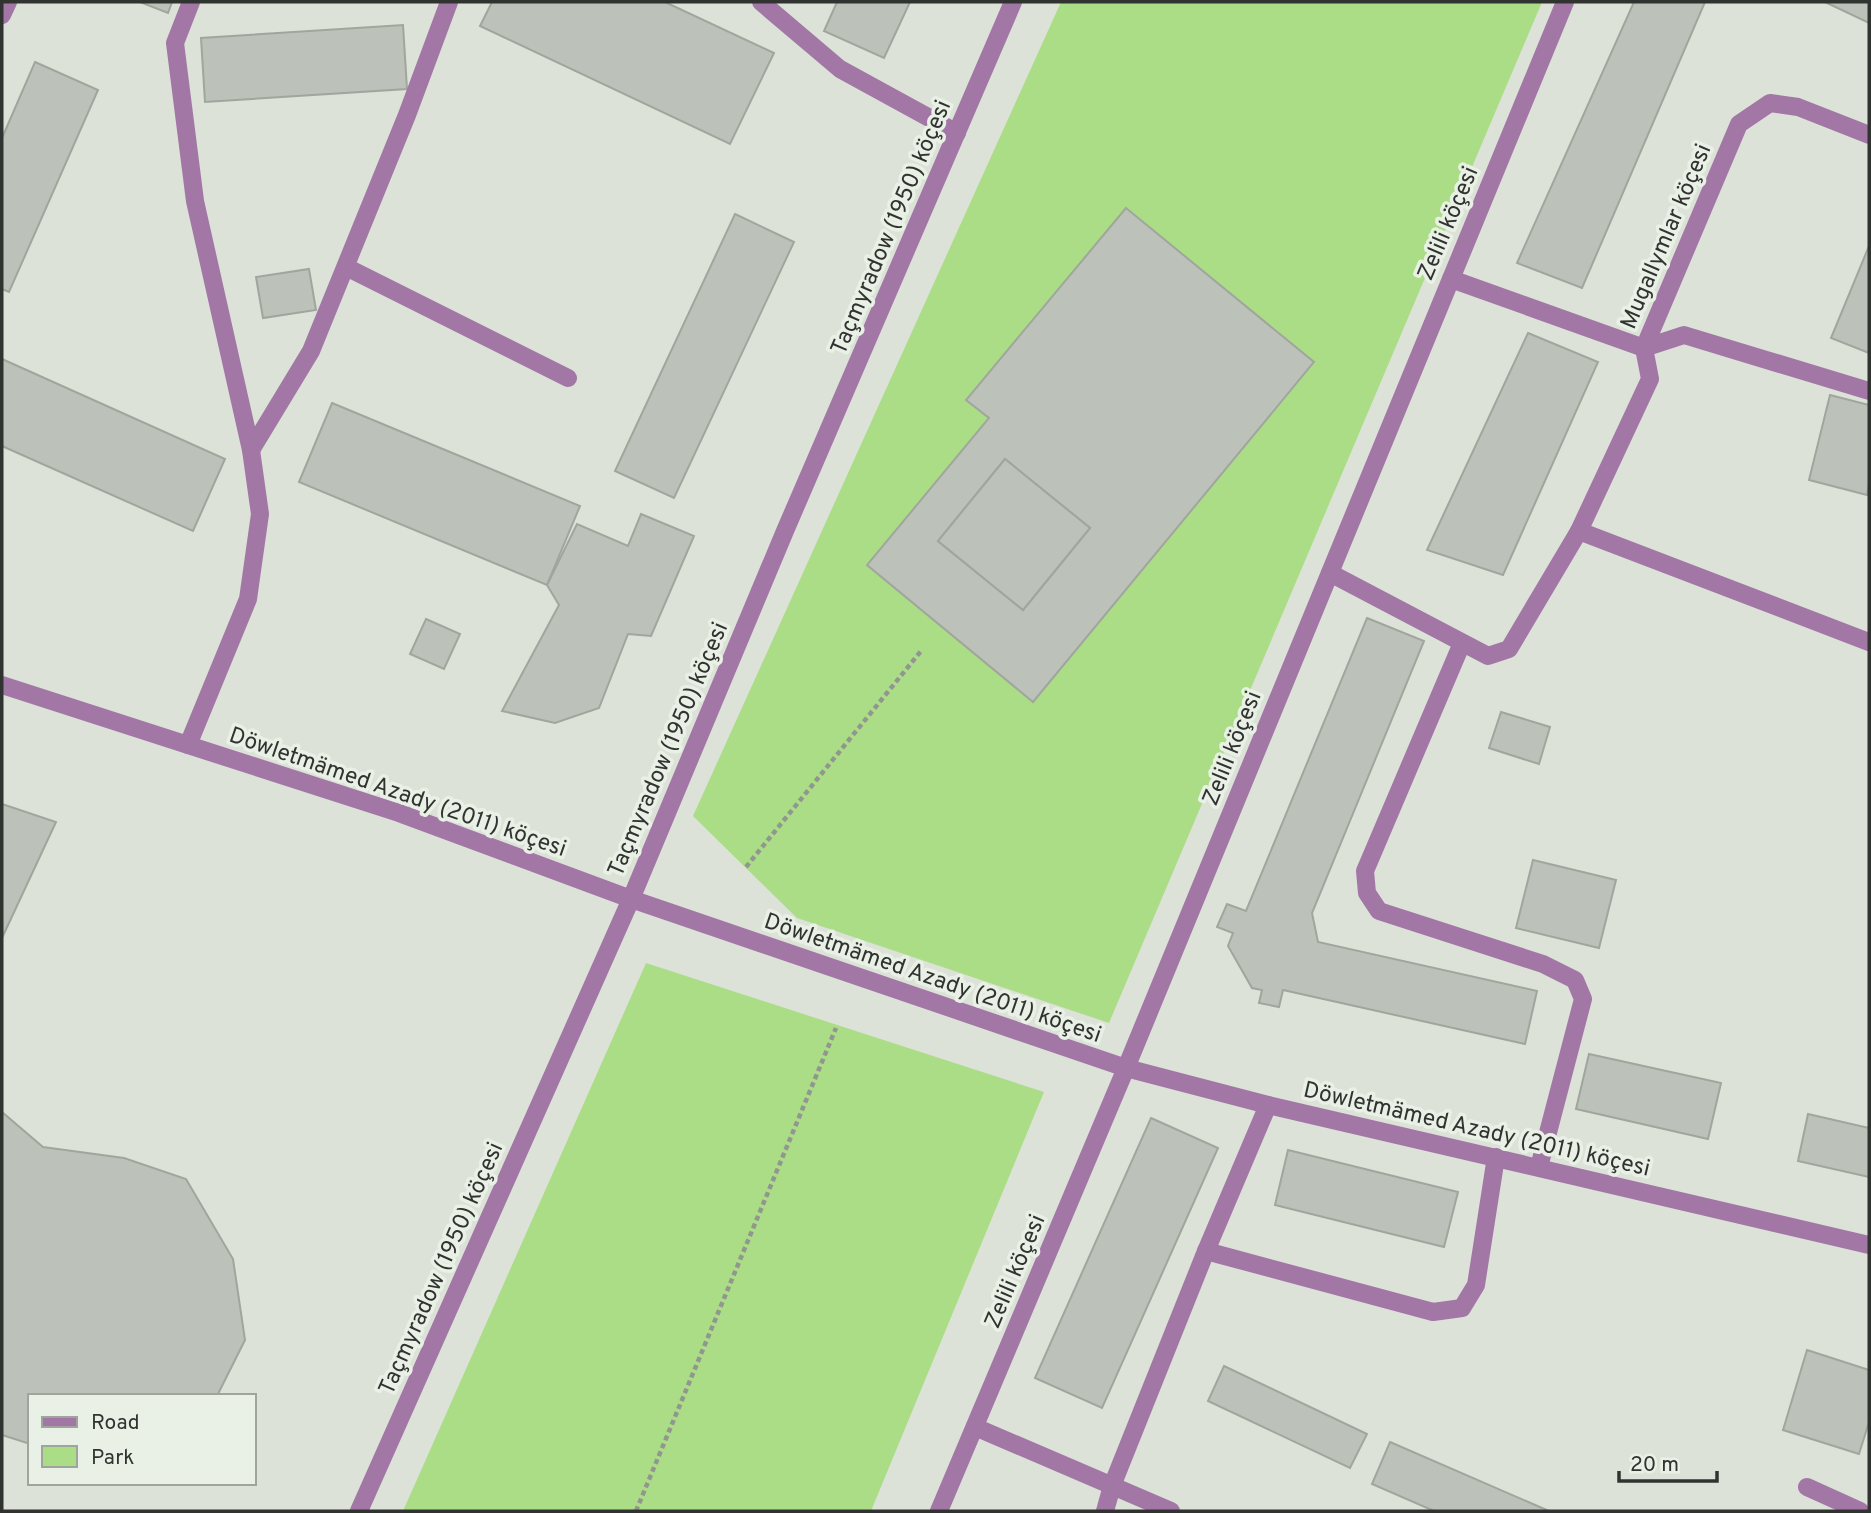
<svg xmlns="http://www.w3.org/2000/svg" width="1871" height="1513" viewBox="0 0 1871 1513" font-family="Overpass,sans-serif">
<rect width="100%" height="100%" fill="#dce2d8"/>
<g fill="#abdd87" fill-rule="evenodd">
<path d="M1061,2H1542L1109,1023L797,918L693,816ZM1126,208L1313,362L1033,701L867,565L989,418L966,399Z"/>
<path d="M646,963L1044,1092L871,1511H403Z"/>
</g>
<g fill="#bcc2b9" stroke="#a1a69d" stroke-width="2" fill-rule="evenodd">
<path d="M140,2H172L168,13Z"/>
<path d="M492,2H665L774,53L730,144L480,26Z"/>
<path d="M837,2H910L884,58L824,31Z"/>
<path d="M1634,2H1705L1582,288L1517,263Z"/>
<path d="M1825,2H1869V23Z"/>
<path d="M403,25L407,89L205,102L201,38Z"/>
<path d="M35,62L98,90L9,292L2,289V138Z"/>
<path d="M1126,208L1314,362L1033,702L867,565L989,418L966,400ZM1005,459L1090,528L1023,610L938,541Z"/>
<path d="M735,214L794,242L674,498L615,471Z"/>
<path d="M1869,246V353L1831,338Z"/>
<path d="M309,269L316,310L263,318L256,277Z"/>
<path d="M1528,333L1598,362L1503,575L1427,550Z"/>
<path d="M2,359L225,459L193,531L2,446Z"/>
<path d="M1830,395L1869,405V484L1867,495L1809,480Z"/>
<path d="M332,403L580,506L547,585L299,482Z"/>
<path d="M1005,459L1090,528L1023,610L938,541Z"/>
<path d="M641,514L694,536L651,636L628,634L599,708L555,723L502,711L559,605L547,585L577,524L628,546Z"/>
<path d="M1367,618L1424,641L1312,913L1318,942L1537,991L1525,1044L1283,990L1279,1007L1259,1003L1262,990L1252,988L1228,946L1233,933L1217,927L1227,904L1246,911Z"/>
<path d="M426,619L460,634L444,669L410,654Z"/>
<path d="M1501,712L1550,727L1539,764L1489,748Z"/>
<path d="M2,804L56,822L2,938Z"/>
<path d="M1533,860L1616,880L1599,948L1516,928Z"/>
<path d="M1589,1054L1721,1083L1708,1139L1576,1109Z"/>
<path d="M2,1112L43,1147L124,1158L186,1179L233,1259L245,1340L217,1396H30V1444L2,1435Z"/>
<path d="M1808,1114L1869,1128V1177L1798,1161Z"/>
<path d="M1151,1118L1218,1148L1102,1408L1035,1378Z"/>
<path d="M1288,1150L1458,1192L1444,1247L1275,1205Z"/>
<path d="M1807,1350L1869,1370V1422L1859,1454L1783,1430Z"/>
<path d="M1224,1366L1367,1434L1350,1468L1208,1401Z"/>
<path d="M1390,1442L1549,1511H1434L1372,1484Z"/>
</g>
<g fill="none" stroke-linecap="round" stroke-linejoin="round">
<g stroke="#91968f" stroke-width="4.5" stroke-dasharray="5 3.5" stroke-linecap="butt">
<path d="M746,867L921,651"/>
<path d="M636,1511L836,1028"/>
</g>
<g stroke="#a277a6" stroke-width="18">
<path d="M761,2L840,69L957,133"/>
<path d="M2,15L8,2"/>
<path d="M346,267L568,378"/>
<path d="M1451,279L1644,348L1739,124L1770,103L1798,107L1869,135"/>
<path d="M1869,391L1684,335L1644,348L1650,379L1579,531L1869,642"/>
<path d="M251,450L311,351L407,115L449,2"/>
<path d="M1330,573L1488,656L1509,649L1579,531"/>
<path d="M1462,643L1365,871L1367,893L1379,911L1543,964L1575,980L1583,999L1539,1167"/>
<path d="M2,685L399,813L631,899L1126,1068L1268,1105L1869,1245"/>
<path d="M188,745L248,599L260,514L251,450L195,201L175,43L191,2"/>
<path d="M1206,1251L1433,1312L1462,1308L1476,1285L1496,1157"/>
<path d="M975,1427L1171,1511"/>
<path d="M1807,1487L1860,1511"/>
<path d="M359,1511L631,899L785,531L1013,2"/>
<path d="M939,1511L1126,1068L1565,2"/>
<path d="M1105,1511L1112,1486L1206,1251L1268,1105"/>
</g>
</g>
<g text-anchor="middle" stroke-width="7" stroke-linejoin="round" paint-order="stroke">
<g font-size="23" fill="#313330" stroke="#e9f0e6">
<text transform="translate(1447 223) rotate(-67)" y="8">Zelili köçesi</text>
<text transform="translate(890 227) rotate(-67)" y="8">Taçmyradow (1950) köçesi</text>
<text transform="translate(1665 236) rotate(-67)" y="8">Mugallymlar köçesi</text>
<text transform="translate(1231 748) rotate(-68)" y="8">Zelili köçesi</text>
<text transform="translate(667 749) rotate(-67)" y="8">Taçmyradow (1950) köçesi</text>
<text transform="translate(398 791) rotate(19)" y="8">Döwletmämed Azady (2011) köçesi</text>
<text transform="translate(933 977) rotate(19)" y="8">Döwletmämed Azady (2011) köçesi</text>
<text transform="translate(1477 1128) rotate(13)" y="8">Döwletmämed Azady (2011) köçesi</text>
<text transform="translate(440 1268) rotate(-66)" y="8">Taçmyradow (1950) köçesi</text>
<text transform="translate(1014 1271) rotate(-67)" y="8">Zelili köçesi</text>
</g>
</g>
<rect width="1871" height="1513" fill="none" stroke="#313330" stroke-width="7"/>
<rect x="28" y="1394" width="228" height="91" fill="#e9f0e6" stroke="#9fa49d" stroke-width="2"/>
<rect x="42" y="1417" width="35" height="10" fill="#a277a6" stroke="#9fa49d" stroke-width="2"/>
<text x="91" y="1429" font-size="21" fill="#313330">Road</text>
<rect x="42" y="1446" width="35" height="21" fill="#abdd87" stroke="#9fa49d" stroke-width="2"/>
<text x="91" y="1464" font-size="21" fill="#313330">Park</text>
<path d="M1619 1471v10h98v-10" fill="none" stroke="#313330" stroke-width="3.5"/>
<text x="1630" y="1471" font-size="21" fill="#313330" stroke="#e9f0e6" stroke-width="5" paint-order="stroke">20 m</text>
</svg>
